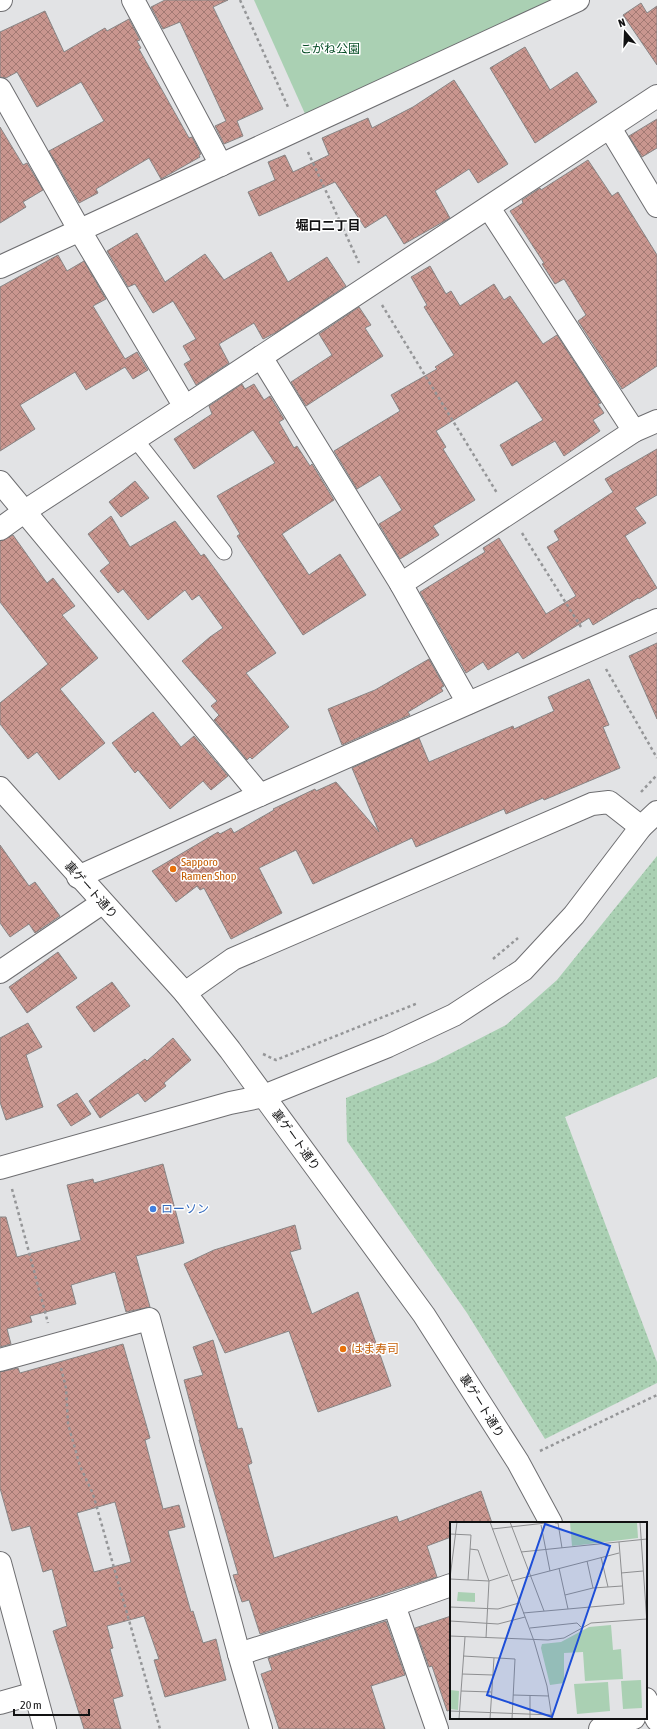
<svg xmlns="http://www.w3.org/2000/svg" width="657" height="1729" viewBox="0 0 657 1729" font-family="'Asap Condensed','Noto Sans JP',sans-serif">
<defs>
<pattern id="grass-dots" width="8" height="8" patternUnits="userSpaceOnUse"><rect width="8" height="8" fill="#aad0b3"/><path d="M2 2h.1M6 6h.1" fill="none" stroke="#91b299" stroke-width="1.8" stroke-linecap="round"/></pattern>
<pattern id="building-cross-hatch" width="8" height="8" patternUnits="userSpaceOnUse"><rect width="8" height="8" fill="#c9968f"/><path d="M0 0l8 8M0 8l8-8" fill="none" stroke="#a27973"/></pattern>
</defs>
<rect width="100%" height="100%" fill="#e2e3e5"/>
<path fill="url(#grass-dots)" d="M657,856V1077L565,1117L657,1362V1383L545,1439L467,1313L347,1141L346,1098L434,1062L506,1025L557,980Z"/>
<path fill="#aad0b3" d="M254,0H552L306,116Z"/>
<g fill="url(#building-cross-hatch)" stroke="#888585" fill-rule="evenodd">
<path d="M165,0H228L213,7L263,109L237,121L243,136L224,144L215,126L226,121L180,22L163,29L151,7Z"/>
<path d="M641,3L647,13L657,6V65L623,15Z"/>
<path d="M45,11L64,52L105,28L107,31L129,19L140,40L137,41L141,48L139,49L189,138L192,137L201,154L199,155L200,157L161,179L149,158L96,189L98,193L79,203L49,151L104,121L81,82L37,107L17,72L6,78L0,77V32Z"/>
<path d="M525,47L550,90L577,72L597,102L535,143L490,68Z"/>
<path d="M454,80L508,164L478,183L469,169L435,191L450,218L404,244L386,215L365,228L335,182L259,216L248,192L275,180L268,162L285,155L293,172L329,155L322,138L368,118L372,128L413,107Z"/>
<path d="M657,119V148L642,157L629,136Z"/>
<path d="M0,127L23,165L27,163L43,190L23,202L26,207L0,223Z"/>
<path d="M588,160L612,196L618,192L657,255V366L622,389L578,321L586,315L564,279L555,284L542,264L544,263L510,211L523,203L522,200L540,188L541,190Z"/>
<path d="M137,233L165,282L205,254L224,280L271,252L288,282L327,257L346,286L277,332L263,339L254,323L219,344L229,363L196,385L184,364L191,360L183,346L196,339L173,301L153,313L135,284L128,287L107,251Z"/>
<path d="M58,255L67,271L84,261L106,299L93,306L125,359L137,352L148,370L133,379L125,367L86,390L75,372L20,405L35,429L0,451V287Z"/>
<path d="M430,266L446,294L451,291L460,306L494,284L504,300L510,296L543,344L557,335L601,403L598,404L604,413L593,420L600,431L564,456L555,441L512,466L500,445L543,420L517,381L436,431L446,447L443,449L475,500L433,526L439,535L400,559L379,524L402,510L380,475L357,489L334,451L400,411L391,395L437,369L435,367L454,355L424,307L427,305L411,277Z"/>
<path d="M359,307L371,325L365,328L383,356L306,406L291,382L332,355L319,334Z"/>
<path d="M242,384L245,389L254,384L264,400L270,396L284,419L279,422L294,448L297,446L310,466L312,464L334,500L282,534L309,575L340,554L366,595L303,635L237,536L240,534L217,496L275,463L253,430L194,469L174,439L212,414L209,406Z"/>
<path d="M657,449V495L635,508L646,523L625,536L657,588L639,599L638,598L593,625L589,618L523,659L518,652L488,670L483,662L466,673L420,592L485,552L483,548L499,538L546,614L576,596L547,547L559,540L554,531L613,492L605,479Z"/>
<path d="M135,481L149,498L121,517L109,502Z"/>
<path d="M111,516L130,547L175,521L201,556L204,554L276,653L246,673L289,727L252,759L250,757L247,760L214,720L219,715L211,706L217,701L182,661L210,637L223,628L199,595L192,600L185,590L148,620L123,589L118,593L100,571L110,563L88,534Z"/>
<path d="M13,535L47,583L53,578L75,606L62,615L98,658L60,689L105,743L59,780L37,752L28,759L0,724V703L48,664L0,602V541Z"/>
<path d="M657,643V719L629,656Z"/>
<path d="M429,659L444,686L441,688L443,691L408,712L410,715L342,745L328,709L375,690Z"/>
<path d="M589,679L609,725L603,727L620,768L544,800L543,798L506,814L504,809L416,847L412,838L313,884L296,850L259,868L282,913L231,939L204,888L200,890L197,886L176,902L152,871L218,832L220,834L231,828L234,833L274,810L273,809L315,789L316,791L336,782L379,832L352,768L419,738L429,762L513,726L514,729L554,711L548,697Z"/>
<path d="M153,712L181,747L194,736L228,776L211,790L203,781L170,809L138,770L135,773L112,743Z"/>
<path d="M0,845L29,886L35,882L60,916L35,933L29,924L10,937L0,923Z"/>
<path d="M58,952L77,978L27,1013L9,987Z"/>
<path d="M112,982L130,1006L94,1032L76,1007Z"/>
<path d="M28,1023L42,1047L26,1055L43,1107L6,1120L0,1102V1038Z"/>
<path d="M173,1038L191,1060L164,1083L166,1086L145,1102L138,1093L100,1118L89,1101L145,1059L147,1061Z"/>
<path d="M77,1093L91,1114L71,1126L57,1105Z"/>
<path d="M163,1164L184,1243L136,1256L150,1307L126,1312L115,1272L71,1285L76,1304L30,1316L32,1322L7,1329L11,1344L0,1347V1217H6L17,1257L81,1240L67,1185L93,1179L94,1183Z"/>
<path d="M295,1225L301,1249L290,1252L312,1314L358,1292L391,1386L318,1412L289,1331L225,1353L184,1264L214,1250Z"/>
<path d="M213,1340L238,1429L242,1428L252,1463L248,1465L274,1558L397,1516L399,1522L481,1491L492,1523H451V1537L427,1546L437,1577L260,1634L249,1600L242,1602L233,1575L238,1574L199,1440H200L184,1380L203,1375L193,1347Z"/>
<path d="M123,1344L150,1438L145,1440L163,1509L179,1505L185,1527L168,1531L191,1612L193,1611L203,1643L216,1639L226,1680L165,1697L154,1660L159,1659L144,1616L107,1626L113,1648L110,1649L123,1696L113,1699L121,1729H84L53,1631L67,1626L52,1569L43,1572L30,1526L12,1531L0,1488V1372L18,1368L20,1373ZM115,1502L131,1562L94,1572L77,1513Z"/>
<path d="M451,1616V1710L447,1711L432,1666L429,1667L415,1628Z"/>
<path d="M386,1621L405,1675L371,1686L385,1729H279L261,1674L272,1670L268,1658Z"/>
</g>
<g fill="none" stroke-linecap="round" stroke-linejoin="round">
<g stroke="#6e6e71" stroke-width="17">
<path id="service" d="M135,439L224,552"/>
</g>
<g stroke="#6e6e71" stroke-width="24">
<g id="minor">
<path d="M0,0H1"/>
<path d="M133,0L221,165"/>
<path d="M0,89L80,231L185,407"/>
<path d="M610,128L657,206"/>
<path d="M489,208L634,431"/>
<path d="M0,267L578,0"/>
<path d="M261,357L401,584L468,703"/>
<path d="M0,482L260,795"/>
<path d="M0,529L25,511L185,407L657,96"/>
<path d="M401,584L634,431L657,421"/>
<path d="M78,877L260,795L657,620"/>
<path d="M0,972L102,903"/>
<path d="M185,993L233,959L592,804L609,802L641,827"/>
<path d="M0,1168L230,1103L264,1096L388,1046L454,1015L523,970L574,915L641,827L657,812"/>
<path d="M0,1360L149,1319L239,1654L261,1729"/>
<path d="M0,1563L45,1729"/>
<path d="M394,1605L437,1729"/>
<path d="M239,1654L394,1605L451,1585"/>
<path d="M0,1703L35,1693"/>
<path d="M600,1729L634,1718"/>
</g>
</g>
<g stroke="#6e6e71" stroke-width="24">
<g id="tertiary">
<path d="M0,788L185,993L230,1050L424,1315L518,1462L551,1523"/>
<path d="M646,1699L657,1720"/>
</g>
</g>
<g stroke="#959698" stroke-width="2.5" stroke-dasharray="3 3" stroke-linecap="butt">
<path d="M240,0L288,107"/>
<path d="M308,152L359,263"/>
<path d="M382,305L497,493"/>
<path d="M522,533L581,627"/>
<path d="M606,669L657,758"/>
<path d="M641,792L657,775"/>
<path d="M493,959L518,938"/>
<path d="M263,1054L276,1060L418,1003"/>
<path d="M12,1189L48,1323"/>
<path d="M61,1368L66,1388L68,1424L80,1466L93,1494L160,1729"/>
<path d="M540,1451L657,1395"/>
</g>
<use href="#service" stroke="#fff" stroke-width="15"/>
<use href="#minor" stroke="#fff" stroke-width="22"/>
<use href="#tertiary" stroke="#fff" stroke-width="22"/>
</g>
<g fill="#e8710a" stroke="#fff" stroke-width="1.5">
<circle cx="173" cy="869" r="4"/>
<circle cx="343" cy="1349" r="4"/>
</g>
<circle fill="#3f7fe0" stroke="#fff" stroke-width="1.5" cx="153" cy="1209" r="4"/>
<g text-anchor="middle" stroke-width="3" stroke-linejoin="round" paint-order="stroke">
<g font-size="12" fill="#054c25" stroke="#fff">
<text x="330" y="53">こがね公園</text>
</g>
<g font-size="12" fill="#c56008" stroke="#fff" text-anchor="start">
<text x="181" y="866">Sapporo<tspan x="181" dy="14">Ramen Shop</tspan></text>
<text x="351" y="1353">はま寿司</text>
</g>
<g font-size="12" fill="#111112" stroke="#fff">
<text transform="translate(91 890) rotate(48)" y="4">裏ゲート通り</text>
<text transform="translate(296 1140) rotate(54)" y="4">裏ゲート通り</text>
<text transform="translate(482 1406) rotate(58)" y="4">裏ゲート通り</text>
</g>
<g font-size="12" fill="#366cbe" stroke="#fff" text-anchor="start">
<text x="161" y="1213">ローソン</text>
</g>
<g font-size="13" font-weight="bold" fill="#111112" stroke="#fff">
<text x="328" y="230">堀口二丁目</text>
</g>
</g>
<g transform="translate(450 1522)">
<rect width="197" height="197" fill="#e2e3e5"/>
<path d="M161,103L163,128L171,127L173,157L135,159L133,130L114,131V161L100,163L91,126L92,122L111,120L139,105ZM191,158L192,186L173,187L171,159ZM158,160L160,189L127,192L124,162Z" fill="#aad0b3"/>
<path d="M120,0H187L188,16L122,24ZM8,70L25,71V80L7,79ZM0,168L9,169L8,188L0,187Z" fill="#aad0b3"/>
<path fill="none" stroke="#8e8f91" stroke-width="1" d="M40,0L84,119L97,164L102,197M60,0L94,89M190,0L197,102M105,1H108L112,26M91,3L100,49M42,7L105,0M0,12L21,13L18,58M20,27L28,28L39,59L36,116M71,30L197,17M151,35L158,65M137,39L143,66M109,46L118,87M171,51L193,49M0,56L7,0M0,57L39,59L58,53M61,59L169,31M115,73L143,66L172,64M0,85L48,87L69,81M73,91L174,82L169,20M0,99L48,102L75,95M80,106L127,101L131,105M0,114L98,118L114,116L141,101L197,97M13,134L65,137L62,197M12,152L43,153M11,169L41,170M63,173L99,174M80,174V197M0,189L102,193M9,197L15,115M40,197L44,136"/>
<path fill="#1d4ed8" fill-opacity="0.15" stroke="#1d4ed8" stroke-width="2" d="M95,2L160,24L102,195L37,173Z"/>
<rect width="197" height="197" fill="none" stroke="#111112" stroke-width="2"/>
</g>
<g transform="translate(625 32) rotate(341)" stroke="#ffffff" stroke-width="3" paint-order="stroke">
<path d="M0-3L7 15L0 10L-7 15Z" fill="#111112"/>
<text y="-6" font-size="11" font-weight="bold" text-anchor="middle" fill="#111112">N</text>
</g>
<path d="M14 1709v6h75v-6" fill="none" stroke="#111112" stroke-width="2"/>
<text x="20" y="1709" font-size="12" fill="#111112" stroke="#ffffff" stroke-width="3" paint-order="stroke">20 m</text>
</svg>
